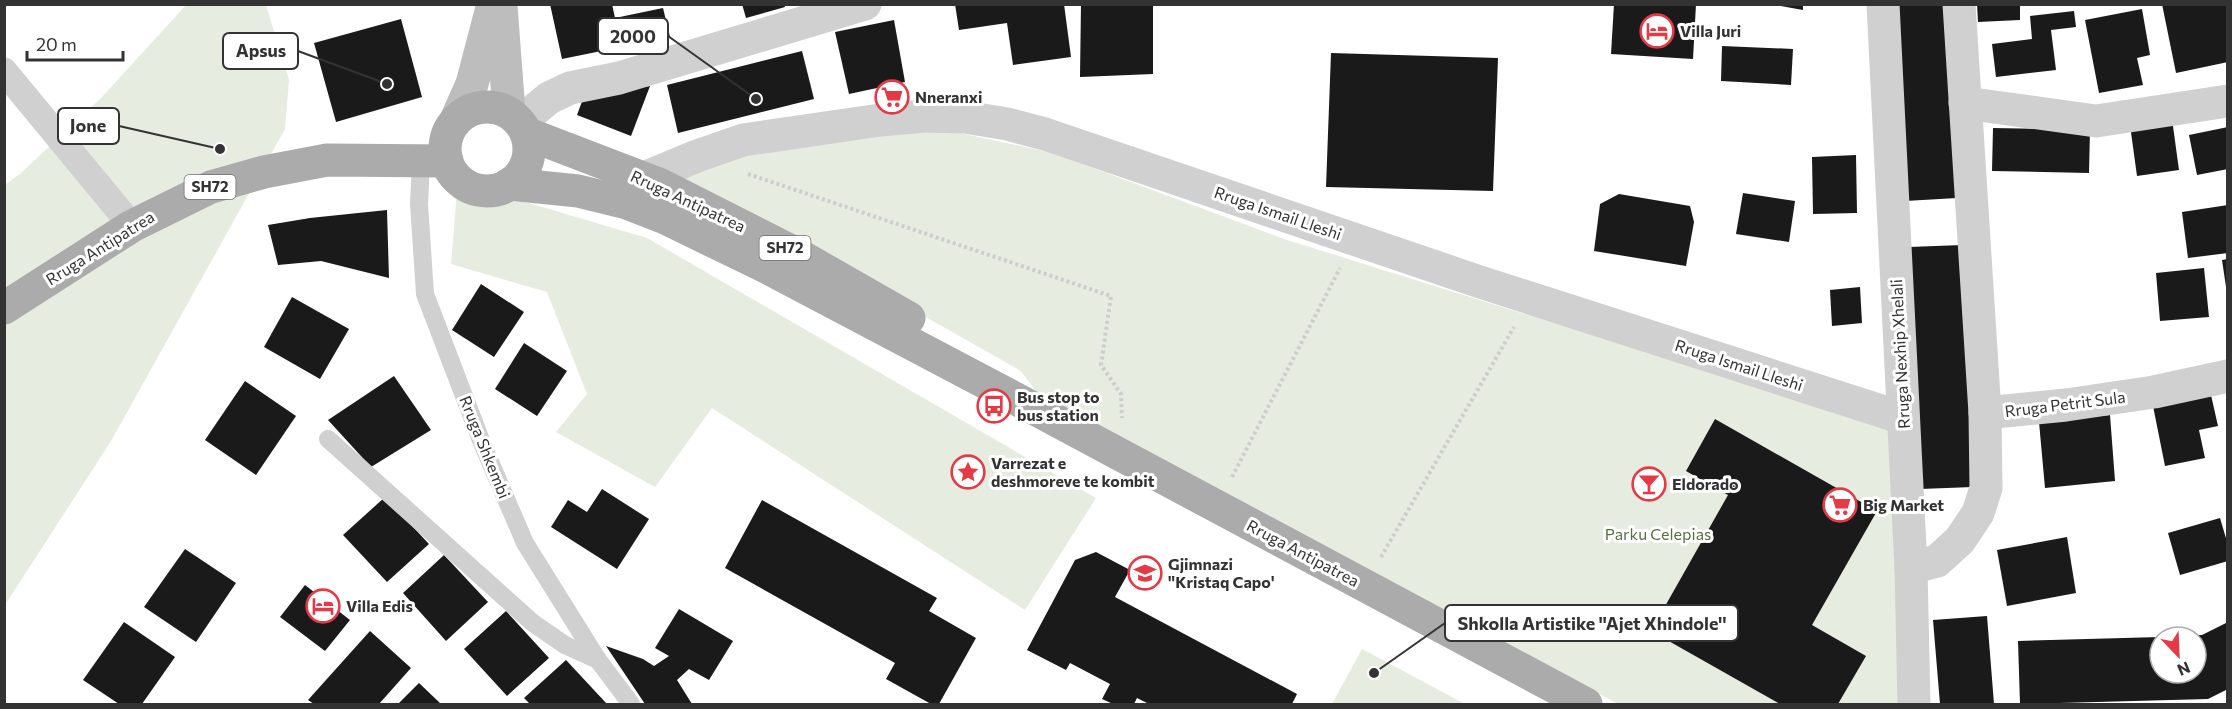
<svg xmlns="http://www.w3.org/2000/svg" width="2232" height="709" viewBox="0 0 2232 709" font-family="Commissioner,sans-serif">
<rect width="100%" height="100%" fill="#fff"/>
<g fill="#e6ecdf">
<path d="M186,5H266L289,80L285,129L111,441L5,605V185L21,173L102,97Z"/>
<path d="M946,130L1053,153L1287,240L1891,428L1903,704H1618L1040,397L1021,371L681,178L746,152L873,136Z"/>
<path d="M457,191L522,201L647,238L1096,498L1025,610L712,408L655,487L556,432L587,394L547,292L451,264Z"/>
<path d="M1362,649L1465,704H1332Z"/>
</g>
<g fill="#1a1a1a">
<path d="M550,4H612L615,18L663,8L670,37L562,59Z"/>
<path d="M742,4H784L785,7L746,18Z"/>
<path d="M955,4H1064L1071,57L1013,65L1007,23L959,30Z"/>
<path d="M1081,4H1153V74L1080,77Z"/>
<path d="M1614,4H1696L1693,59L1611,54Z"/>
<path d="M1769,4H1803V10Z"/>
<path d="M1896,4H1949L1957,198L1905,201Z"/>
<path d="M1977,4H2020V20L1978,22Z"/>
<path d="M2162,4H2228V62L2176,73Z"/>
<path d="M2142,9L2150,55L2137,58L2143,85L2099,93L2085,20Z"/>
<path d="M2074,11L2076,27L2051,30L2056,70L1996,77L1992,44L2032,39L2030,16Z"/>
<path d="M401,19L422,97L336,122L314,43Z"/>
<path d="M894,20L905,82L849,94L835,32Z"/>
<path d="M1722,46L1793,49L1791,85L1721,81Z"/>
<path d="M802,51L814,99L678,133L667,85Z"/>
<path d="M1331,53L1498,58L1493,191L1326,187Z"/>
<path d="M650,86L631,136L577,115L584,96Z"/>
<path d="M2172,119L2179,170L2137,176L2130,125Z"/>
<path d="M2228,127V169L2197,175L2189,135Z"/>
<path d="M1993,128L2090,130L2089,173L1992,171Z"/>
<path d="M1856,155L1857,213L1813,214L1812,157Z"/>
<path d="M1743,193L1795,201L1789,242L1736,234Z"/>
<path d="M1619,194L1690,206L1694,222L1686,266L1594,251L1600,204Z"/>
<path d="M2228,205V253L2188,258L2182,212Z"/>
<path d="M387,210L389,278L321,261L278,265L268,225L310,218Z"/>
<path d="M1962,245L1973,487L1920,489L1909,247Z"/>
<path d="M2228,259V287H2226L2222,260Z"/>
<path d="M2204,268L2209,317L2160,321L2156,273Z"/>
<path d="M481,284L524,312L494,357L452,330Z"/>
<path d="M1860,287L1862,323L1832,326L1830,290Z"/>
<path d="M292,297L349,329L320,379L264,347Z"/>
<path d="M524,343L567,371L537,416L495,389Z"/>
<path d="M394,376L431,430L371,467L328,420Z"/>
<path d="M245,381L296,416L256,475L205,440Z"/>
<path d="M2211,395L2218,426L2199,430L2205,458L2165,466L2153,406Z"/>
<path d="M2110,415L2115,481L2045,488L2039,422Z"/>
<path d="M1715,419L1877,511L1812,625L1866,656L1838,704H1780L1651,631L1728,495L1686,471Z"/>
<path d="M602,489L649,519L617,569L551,527L568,500L587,512Z"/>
<path d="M385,497L429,544L387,582L343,535Z"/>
<path d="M762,500L937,598L929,611L976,638L939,704H931L886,679L895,663L725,568Z"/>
<path d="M2220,518L2228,545V561L2180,575L2168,533Z"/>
<path d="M2067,537L2076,593L2007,606L1997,550Z"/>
<path d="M185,549L236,583L196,642L144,607Z"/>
<path d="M1096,552L1130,570L1115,597L1297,694L1292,704H1149L1137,698L1134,704H1113L1102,699L1110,684L1070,663L1066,670L1027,650L1075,560Z"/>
<path d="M444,555L488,602L446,641L403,593Z"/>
<path d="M305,585L350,620L325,651L280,617Z"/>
<path d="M679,609L733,641L709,680L689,669L677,680L692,704H645L606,646L643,659L654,666L669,656L655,648Z"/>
<path d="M506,611L549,658L507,696L464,649Z"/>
<path d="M1987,616L1994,704H1940L1933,620Z"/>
<path d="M124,622L175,657L142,704H119L83,680Z"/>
<path d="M2228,622V689L2208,699L2020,704L2018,641L2160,637V673H2196V635H2202Z"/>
<path d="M370,631L411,668L379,704H314L308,700Z"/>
<path d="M566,660L607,704H530L524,698Z"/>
<path d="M419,683L441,704H398Z"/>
</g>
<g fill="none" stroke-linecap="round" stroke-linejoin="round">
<g stroke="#cdcdcd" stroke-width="4" stroke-dasharray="3 3" stroke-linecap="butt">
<path d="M748,174L1111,296L1101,365L1121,394L1122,418"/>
<path d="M1232,477L1340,268"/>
<path d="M1381,557L1514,327"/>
</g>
<g stroke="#d0d0d0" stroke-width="18">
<path d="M421,161L419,204L425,294L482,443L525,543L598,660L631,704"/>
<path d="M328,439L533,623L565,645L598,660"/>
</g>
<path stroke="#d0d0d0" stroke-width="27" d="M4,71L132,226"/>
<g stroke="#d0d0d0" stroke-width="33">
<path d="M1883,4L1911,568L1914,704"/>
<path d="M1959,4L1985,413"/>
<path d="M1965,103L2096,121L2228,101"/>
<path d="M520,122L549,98L570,88L619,78L865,4"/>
<path d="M644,178L697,156L743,140L880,120L925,116L965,117L1007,124L1045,134L1477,281L1903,418"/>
<path d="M1911,568L1937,561L1960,540L1978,513L1986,488L1985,413L2066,405L2154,392L2228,376"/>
</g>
<g stroke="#bdbdbd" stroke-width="33">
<path d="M501,6L509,112"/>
<path d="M456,120L472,84L493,4"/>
</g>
<g stroke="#ababab" stroke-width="33">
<circle cx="487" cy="149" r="42"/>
<path d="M528,134L661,185L797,254L909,318"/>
<path d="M509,184L578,191L627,203L663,217L766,267L1020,401L1586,704"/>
<path d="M4,308L132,226L211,187L264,172L327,160L447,161"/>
</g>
</g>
<defs>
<g id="hotel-ring" transform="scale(1.725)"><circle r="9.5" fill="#fff" stroke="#e63946" stroke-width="1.5"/><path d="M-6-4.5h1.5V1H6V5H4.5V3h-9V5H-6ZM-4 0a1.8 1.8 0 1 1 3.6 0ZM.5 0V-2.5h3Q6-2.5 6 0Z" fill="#e63946"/></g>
<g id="supermarket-ring" transform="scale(1.725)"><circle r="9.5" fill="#fff" stroke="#e63946" stroke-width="1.5"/><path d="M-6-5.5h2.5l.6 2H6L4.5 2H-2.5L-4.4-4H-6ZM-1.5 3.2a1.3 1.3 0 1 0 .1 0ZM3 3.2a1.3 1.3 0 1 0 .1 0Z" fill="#e63946"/></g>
<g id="bus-ring" transform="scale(1.725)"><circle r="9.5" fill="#fff" stroke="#e63946" stroke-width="1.5"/><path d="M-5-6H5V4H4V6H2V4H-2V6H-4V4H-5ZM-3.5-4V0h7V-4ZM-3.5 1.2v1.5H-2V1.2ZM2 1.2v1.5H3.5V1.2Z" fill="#e63946"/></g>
<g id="sight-ring" transform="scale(1.725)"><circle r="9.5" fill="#fff" stroke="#e63946" stroke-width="1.5"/><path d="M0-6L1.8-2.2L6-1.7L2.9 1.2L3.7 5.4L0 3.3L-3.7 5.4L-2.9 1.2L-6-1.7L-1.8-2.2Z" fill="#e63946"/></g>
<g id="bar-ring" transform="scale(1.725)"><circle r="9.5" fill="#fff" stroke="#e63946" stroke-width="1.5"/><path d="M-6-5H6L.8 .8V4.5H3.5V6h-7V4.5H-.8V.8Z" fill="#e63946"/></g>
<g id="school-ring" transform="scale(1.725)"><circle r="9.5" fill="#fff" stroke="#e63946" stroke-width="1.5"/><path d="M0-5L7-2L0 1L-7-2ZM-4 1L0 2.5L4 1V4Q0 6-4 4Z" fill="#e63946"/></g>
</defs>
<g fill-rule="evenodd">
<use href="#hotel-ring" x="1657" y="31"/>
<use href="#supermarket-ring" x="892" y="97"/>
<use href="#bus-ring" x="994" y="406"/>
<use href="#sight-ring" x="968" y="472"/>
<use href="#bar-ring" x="1649" y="484"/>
<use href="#supermarket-ring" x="1840" y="505"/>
<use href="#school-ring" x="1145" y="573"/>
<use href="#hotel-ring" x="323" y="606"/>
</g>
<g text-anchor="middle" stroke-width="6" stroke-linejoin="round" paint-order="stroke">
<g fill="#fff" stroke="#707070" stroke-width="1.5">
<rect x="184.5" y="175" width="51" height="24" rx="4.5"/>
<rect x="759.5" y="236" width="51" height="24" rx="4.5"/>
</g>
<g font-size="15" font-weight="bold" fill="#333">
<text x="210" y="192">SH72</text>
<text x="785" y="253">SH72</text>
</g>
<g font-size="16" font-weight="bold" fill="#333" stroke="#fff" text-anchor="start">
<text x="1680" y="37">Villa Juri</text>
<text x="915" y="103">Nneranxi</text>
<text x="1017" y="403">Bus stop to<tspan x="1017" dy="18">bus station</tspan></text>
<text x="991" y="469">Varrezat e<tspan x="991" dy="18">deshmoreve te kombit</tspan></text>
<text x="1672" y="490">Eldorado</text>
<text x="1863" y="511">Big Market</text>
<text x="1168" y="570">Gjimnazi<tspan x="1168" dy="18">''Kristaq Capo'</tspan></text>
<text x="346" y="612">Villa Edis</text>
</g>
<g font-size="16" fill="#333" stroke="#fff">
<text transform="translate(688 201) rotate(25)" y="6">Rruga Antipatrea</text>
<text transform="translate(1278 213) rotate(19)" y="6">Rruga Ismail Lleshi</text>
<text transform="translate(100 248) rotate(-32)" y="6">Rruga Antipatrea</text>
<text transform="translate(1900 354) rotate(-93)" y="6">Rruga Nexhip Xhelali</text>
<text transform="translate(1739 365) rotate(18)" y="6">Rruga Ismail Lleshi</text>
<text transform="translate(2065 404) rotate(-7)" y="6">Rruga Petrit Sula</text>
<text transform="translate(485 447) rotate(68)" y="6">Rruga Shkembi</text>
<text transform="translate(1303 553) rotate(28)" y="6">Rruga Antipatrea</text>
</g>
<g font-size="16" fill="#56703f" stroke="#fff">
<text x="1658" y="540">Parku Celepias</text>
</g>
</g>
<path fill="none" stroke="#333" stroke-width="2" d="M756 99L668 36M387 84L298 51M220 149L119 126M1374 673L1445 623"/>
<g fill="#333" stroke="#fff" stroke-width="2">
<circle cx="756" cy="99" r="6"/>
<circle cx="387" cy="84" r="6"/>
<circle cx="220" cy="149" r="6"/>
<circle cx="1374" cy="673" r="6"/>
</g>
<g fill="#fff" stroke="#333" stroke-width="2">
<rect x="598" y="18" width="70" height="36" rx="6"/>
<rect x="223" y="33" width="75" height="36" rx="6"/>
<rect x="58" y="108" width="61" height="36" rx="6"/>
<rect x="1445" y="605" width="293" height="36" rx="6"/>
</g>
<g font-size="18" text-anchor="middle" font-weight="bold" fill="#333">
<text x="633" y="43">2000</text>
<text x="261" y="57">Apsus</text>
<text x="88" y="132">Jone</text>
<text x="1592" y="630">Shkolla Artistike ''Ajet Xhindole''</text>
</g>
<rect width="2232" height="709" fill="none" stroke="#333333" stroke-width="12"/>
<g transform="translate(2178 655) rotate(157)"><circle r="28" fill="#ffffff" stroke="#adadad" stroke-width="1.5"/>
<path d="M0-4.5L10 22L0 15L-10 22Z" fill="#e63946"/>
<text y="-9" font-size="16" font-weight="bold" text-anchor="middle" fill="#333333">N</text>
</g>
<path d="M27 51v9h96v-9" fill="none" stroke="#333333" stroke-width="3"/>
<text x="36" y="51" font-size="18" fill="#333333" stroke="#ffffff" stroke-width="4.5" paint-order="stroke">20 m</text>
</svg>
